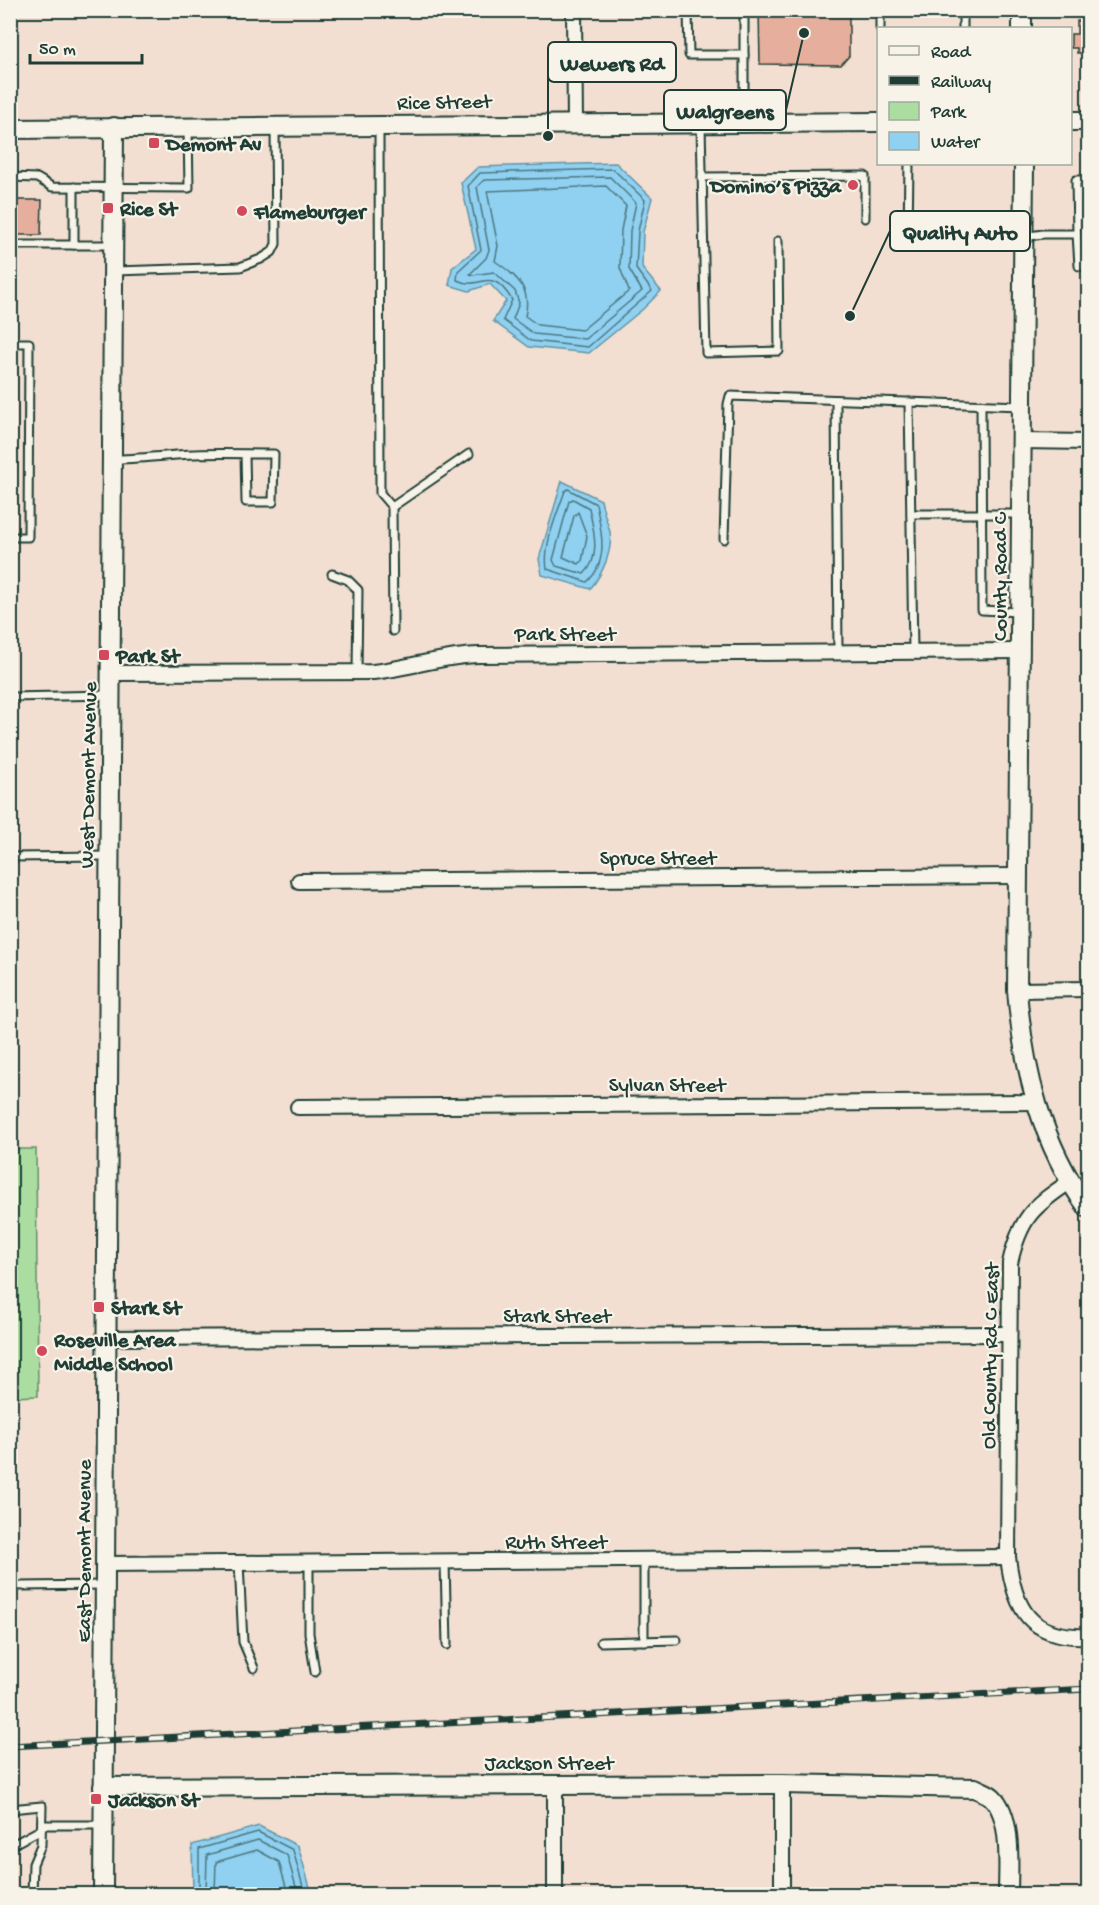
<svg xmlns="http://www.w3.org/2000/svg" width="1099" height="1905" viewBox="0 0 1099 1905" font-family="'Gochi Hand',sans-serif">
<rect width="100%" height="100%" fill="#f2dfd2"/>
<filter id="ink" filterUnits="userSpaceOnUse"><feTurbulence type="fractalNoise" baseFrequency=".0167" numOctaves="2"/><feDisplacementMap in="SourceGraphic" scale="12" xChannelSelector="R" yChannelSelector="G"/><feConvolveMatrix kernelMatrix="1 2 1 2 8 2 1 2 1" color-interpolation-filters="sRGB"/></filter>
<g filter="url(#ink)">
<path fill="#aadd9f" stroke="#648d6a" stroke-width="1.5" d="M10,1149H36L38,1396L11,1397Z"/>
<g fill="#90d0f1" stroke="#6395a5" stroke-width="1.5">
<path d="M616,163L652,198L643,232L642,268L661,291L643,309L589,353L529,347L493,321L506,301L490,284L469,291L449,285L452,268L476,249L461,183L478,167Z"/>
<path d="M562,481L601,500C603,511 607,521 610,532C613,551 602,575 590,589L542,575L539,559Z"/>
<path d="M259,1826L298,1846L312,1894H193L192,1845Z"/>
</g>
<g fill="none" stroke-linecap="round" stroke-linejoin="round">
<g stroke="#4c7880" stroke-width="1.5">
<path d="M613,169L645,200L638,231L636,269L652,291L588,347L531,341L503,320L512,300C489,263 482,292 457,280L458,271L481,250L468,186L480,173Z"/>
<path d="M610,177L636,203L630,231L629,269L642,291L585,339L534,334L513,319L519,303L515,291L494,272L473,275L470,274L486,258L489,250L477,187L484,180Z"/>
<path d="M606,186L626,206L621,230L620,268L629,291L582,330L538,325L525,316C532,289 517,276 495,261L498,246L487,191Z"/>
<path d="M568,489L596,504C601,529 610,561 587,582L547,569C543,545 557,514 565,491Z"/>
<path d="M573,499L589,508C593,528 602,557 584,574L556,566L553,560L569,501Z"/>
<path d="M578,512L587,536L582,561L579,564L563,557L574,516Z"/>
<path d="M199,1894V1849L258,1832L293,1850L305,1894"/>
<path d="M206,1894L207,1855L258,1840L287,1855L298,1894"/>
<path d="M215,1894L216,1862L257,1850L279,1862L288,1894"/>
</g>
</g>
<g fill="#e6af9d" stroke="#1f3d34" stroke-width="1.5">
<path d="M759,10H849V56L841,65L760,64Z"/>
<path d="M1077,21H1089V53H1077V48H1071V34H1077Z"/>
<path d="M10,200H42L41,235H10Z"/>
</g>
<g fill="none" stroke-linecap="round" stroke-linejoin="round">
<g stroke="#1f3d34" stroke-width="11">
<g id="lane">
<path d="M688,10L689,55H744"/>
<path d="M744,10V122"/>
<path d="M880,10V28"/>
<path d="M963,28V10"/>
<path d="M701,125L706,353L779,351L778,241"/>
<path d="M379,127L380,493L392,507L393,631"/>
<path d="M909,164L908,235L1023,237L1043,234H1077L1076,180H1088"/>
<path d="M10,177L37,178L52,187L189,188L188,129"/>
<path d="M702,177L865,176V218"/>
<path d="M74,187V245"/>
<path d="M1077,234L1079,266H1088"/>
<path d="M10,245H113"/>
<path d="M115,271L240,267L261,259L272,252L276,244L275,128"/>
<path d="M10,343H29L28,537H10"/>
<path d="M836,400L838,652"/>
<path d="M909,402L913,651"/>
<path d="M981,404L982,610L1018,612"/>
<path d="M112,459C140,459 167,455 195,454C222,453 248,454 274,454L273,502H246L245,454"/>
<path d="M392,507L469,454"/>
<path d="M911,514H1019"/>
<path d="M724,539L728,404L730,396L1022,406"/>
<path d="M332,574L348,580L358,590L357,672"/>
<path d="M10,697L110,695"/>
<path d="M10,857L109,856"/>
<path d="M445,1562L447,1645"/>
<path d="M239,1563L243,1642L254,1668"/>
<path d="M309,1563V1633L315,1672"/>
<path d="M19,1586L104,1585"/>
<path d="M644,1641V1561"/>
<path d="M601,1642L677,1640"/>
<path d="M10,1809L42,1806L41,1845L33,1864L32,1894"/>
<path d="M43,1825H103"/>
<path d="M10,1846L40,1830L43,1825"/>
</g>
</g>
<g stroke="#1f3d34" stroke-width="18">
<g id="street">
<path d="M574,10L575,123"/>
<path d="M1022,441L1088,442"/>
<path d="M111,673L373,672C409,668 442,656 479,655L1021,651"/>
<path d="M299,881L1018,876"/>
<path d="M1017,990L1088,989"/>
<path d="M298,1107L1036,1102"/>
<path d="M1071,1181C1033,1206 1020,1218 1010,1263L1008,1557C1014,1610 1031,1639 1088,1636"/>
<path d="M106,1338L1009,1334"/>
<path d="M104,1564L1008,1557"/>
<path d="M555,1894V1785"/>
<path d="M782,1894V1784"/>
</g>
</g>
<g stroke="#1f3d34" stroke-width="22">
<g id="secondary">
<path d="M1022,10V28"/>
<path d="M1070,121H1088"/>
<path d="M10,129L878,122"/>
<path d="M1024,164L1017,990C1023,1068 1041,1144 1088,1208"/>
<path d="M103,1787L782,1784L975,1788C980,1791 988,1793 992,1797C1013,1817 1008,1868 1008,1894"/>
<path d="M103,1894L114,127"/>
</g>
</g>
<use href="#lane" stroke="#f7f3e8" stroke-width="7"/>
<use href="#street" stroke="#f7f3e8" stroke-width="14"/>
<use href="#secondary" stroke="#f7f3e8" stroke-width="18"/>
<g stroke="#1f3d34" stroke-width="7">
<path id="rail" d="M10,1746L1088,1689"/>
</g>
<use href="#rail" stroke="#f7f3e8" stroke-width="4.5" stroke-dasharray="14" stroke-linecap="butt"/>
</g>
</g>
<g fill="#d1495b" stroke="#f7f3e8" stroke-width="2">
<rect x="148" y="137" width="12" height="12" rx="3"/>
<circle cx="853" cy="185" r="6"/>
<rect x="102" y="202" width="12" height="12" rx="3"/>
<circle cx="242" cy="211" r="6"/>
<rect x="98" y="649" width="12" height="12" rx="3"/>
<rect x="93" y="1301" width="12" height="12" rx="3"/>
<circle cx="42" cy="1351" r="6"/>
<rect x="90" y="1793" width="12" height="12" rx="3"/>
</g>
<g text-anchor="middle" stroke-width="4.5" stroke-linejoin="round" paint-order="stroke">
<g font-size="21" fill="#1f3d34" stroke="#f7f3e8">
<text transform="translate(444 101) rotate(-1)" y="7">Rice Street</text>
<text transform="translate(999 577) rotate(-90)" y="7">County Road C</text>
<text x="565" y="640">Park Street</text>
<text transform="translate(87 775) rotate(-89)" y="7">West Demont Avenue</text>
<text x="658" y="864">Spruce Street</text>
<text x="667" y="1091">Sylvan Street</text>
<text x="557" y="1322">Stark Street</text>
<text transform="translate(989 1356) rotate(-89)" y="7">Old County Rd C East</text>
<text x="556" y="1548">Ruth Street</text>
<text transform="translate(83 1551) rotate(-90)" y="7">East Demont Avenue</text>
<text x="549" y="1769">Jackson Street</text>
</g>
<g font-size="21" font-weight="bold" fill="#1f3d34" stroke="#f7f3e8" text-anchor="start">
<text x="166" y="150">Demont Av</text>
<text x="841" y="192" text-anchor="end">Domino’s Pizza</text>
<text x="120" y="215">Rice St</text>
<text x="254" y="218">Flameburger</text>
<text x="116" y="662">Park St</text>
<text x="111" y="1314">Stark St</text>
<text x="54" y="1346">Roseville Area<tspan x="54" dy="24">Middle School</tspan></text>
<text x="108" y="1806">Jackson St</text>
</g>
</g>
<path fill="none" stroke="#1f3d34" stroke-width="2" d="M548 136L548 62M804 33L786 110M850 316L890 231"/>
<g fill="#1f3d34" stroke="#f7f3e8" stroke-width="2">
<circle cx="548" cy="136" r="6"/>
<circle cx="804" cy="33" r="6"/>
<circle cx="850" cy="316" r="6"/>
</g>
<g fill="#f7f3e8" stroke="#1f3d34" stroke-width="2">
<rect x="548" y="42" width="128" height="40" rx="6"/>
<rect x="664" y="90" width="122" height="40" rx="6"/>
<rect x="890" y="211" width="140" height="40" rx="6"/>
</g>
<g font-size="22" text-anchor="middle" font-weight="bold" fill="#1f3d34">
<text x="612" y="70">Wewers Rd</text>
<text x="725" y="118">Walgreens</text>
<text x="960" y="239">Quality Auto</text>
</g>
<rect width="1099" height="1905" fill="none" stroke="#f7f3e8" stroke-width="36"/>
<rect x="18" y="18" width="1063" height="1869" fill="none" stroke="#1f3d34" stroke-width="2" filter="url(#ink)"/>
<rect x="877" y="27" width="195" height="138" fill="#f7f3e8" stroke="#a1aaa0" stroke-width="1.5"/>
<rect x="889" y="46" width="30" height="9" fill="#f7f3e8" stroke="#a1aaa0" stroke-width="1.5"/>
<text x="931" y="57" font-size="18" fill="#1f3d34">Road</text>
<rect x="889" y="76" width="30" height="9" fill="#1f3d34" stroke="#a1aaa0" stroke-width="1.5"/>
<text x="931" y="87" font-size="18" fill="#1f3d34">Railway</text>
<rect x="889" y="102" width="30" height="18" fill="#aadd9f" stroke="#a1aaa0" stroke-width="1.5"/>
<text x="931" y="117" font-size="18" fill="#1f3d34">Park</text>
<rect x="889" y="132" width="30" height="18" fill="#90d0f1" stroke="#a1aaa0" stroke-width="1.5"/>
<text x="931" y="147" font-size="18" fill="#1f3d34">Water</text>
<path d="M30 54v9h112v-9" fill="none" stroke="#1f3d34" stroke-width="3"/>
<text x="39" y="54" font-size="18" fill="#1f3d34" stroke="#f7f3e8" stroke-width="4.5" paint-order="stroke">50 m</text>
</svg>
